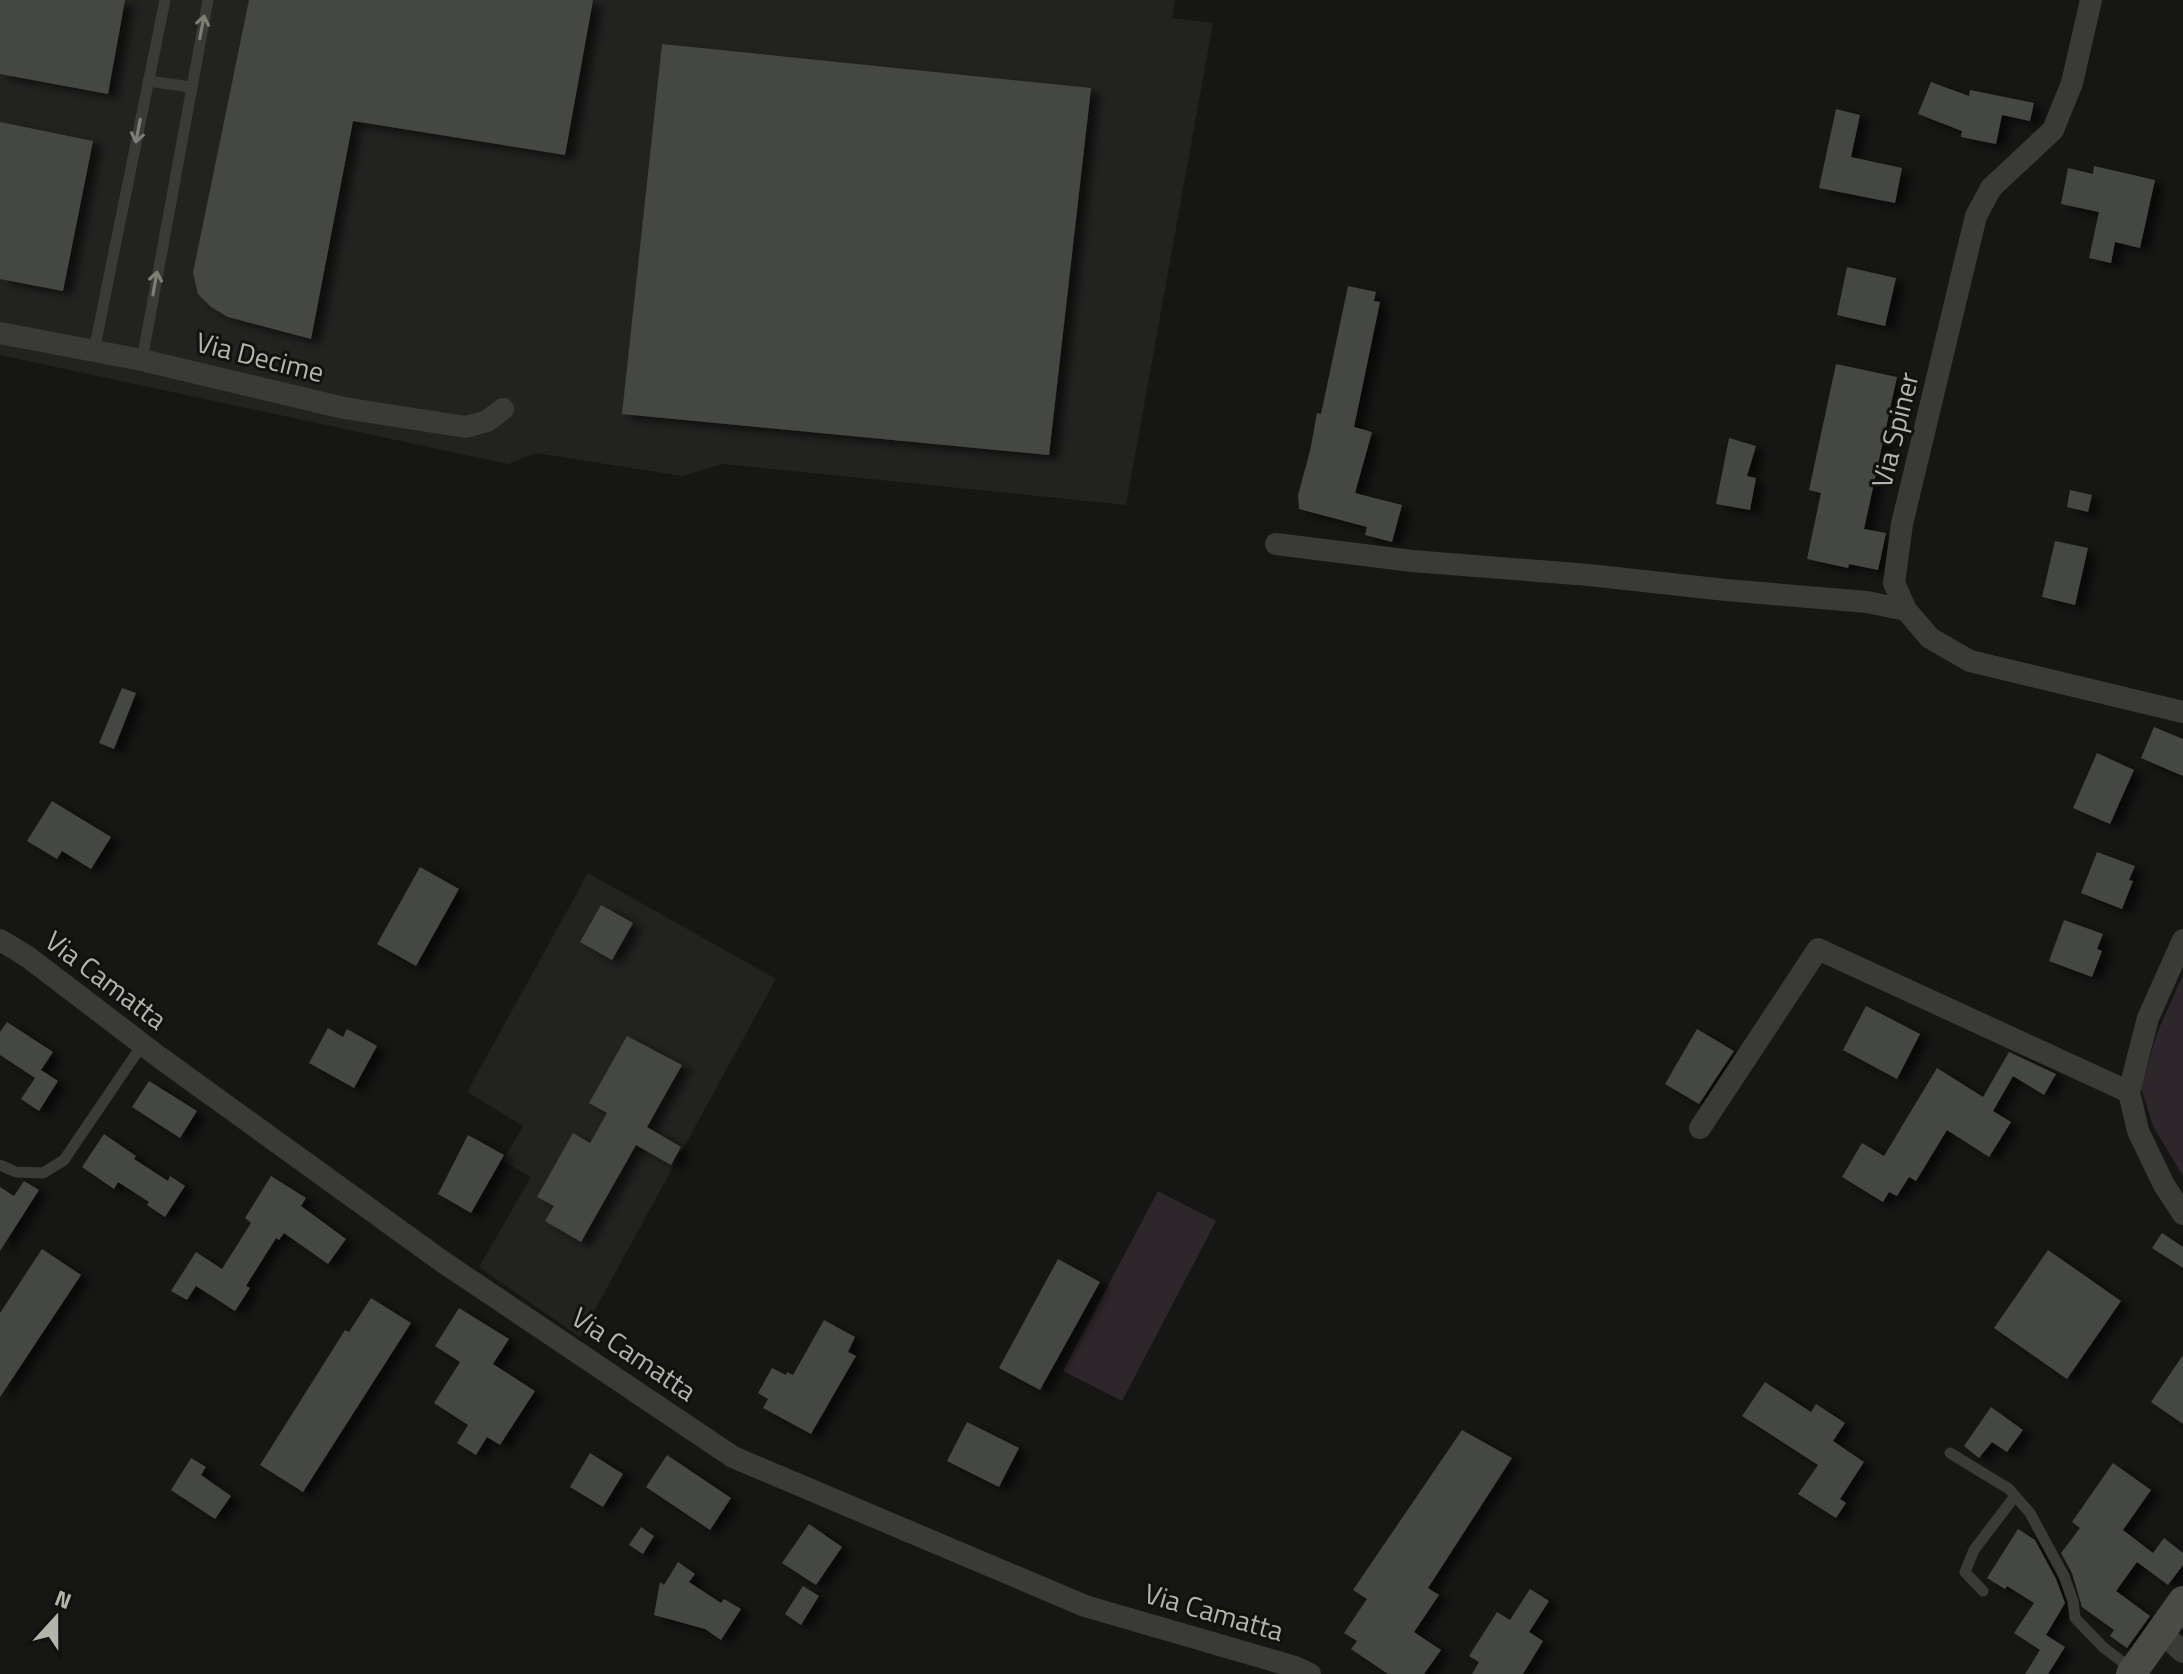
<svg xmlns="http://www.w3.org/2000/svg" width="2183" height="1674" viewBox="0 0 2183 1674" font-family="'Titillium Web',sans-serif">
<defs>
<filter id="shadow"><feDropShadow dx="9" dy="5" stdDeviation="4" flood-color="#0009"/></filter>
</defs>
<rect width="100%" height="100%" fill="#161615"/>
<g fill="#222321">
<path d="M0,0H1175L1172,18L1213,23L1126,505L723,464L682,476L536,453L508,464L0,355Z"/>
<path d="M588,873L776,979L580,1337L479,1267L531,1177L503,1161L523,1126L467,1092Z"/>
</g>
<g fill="#2d262a">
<path d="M2183,975V1176L2153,1126L2141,1088L2157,1033Z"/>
<path d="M1158,1191L1216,1221L1122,1401L1063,1371Z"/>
</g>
<g fill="#454642" filter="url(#shadow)">
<path d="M0,0H125L108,94L0,74Z"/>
<path d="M249,0H593L565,155L353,121L311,339L228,317L211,307L198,294L193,273Z"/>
<path d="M662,44L1091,88L1049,455L622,414Z"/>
<path d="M1931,82L1969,96L1970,90L2034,103L2030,121L2002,115L1996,144L1961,137L1962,131L1918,114Z"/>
<path d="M1836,109L1860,115L1851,157L1902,168L1895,203L1819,188Z"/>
<path d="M0,122L93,141L63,291L0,279Z"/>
<path d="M2094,166L2155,180L2140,248L2115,242L2111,263L2089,258L2099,212L2061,204L2068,168L2093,174Z"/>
<path d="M1847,267L1896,278L1885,326L1837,315Z"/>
<path d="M1348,286L1376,292L1374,301L1380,302L1354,427L1372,432L1355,493L1402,505L1392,542L1365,535L1367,527L1299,509L1298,495L1310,451L1317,413L1321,414Z"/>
<path d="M1836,364L1897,377L1864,529L1886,533L1878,570L1849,564L1848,568L1807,559L1821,493L1809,490Z"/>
<path d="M1729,438L1756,446L1747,476L1756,478L1750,510L1716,504Z"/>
<path d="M2070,490L2092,495L2088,512L2067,507Z"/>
<path d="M2055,541L2088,548L2075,605L2042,597Z"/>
<path d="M122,688L136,693L114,749L99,743Z"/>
<path d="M2154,727L2183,739V776L2141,758Z"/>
<path d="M2097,753L2134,770L2110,824L2073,808Z"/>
<path d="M52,801L111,837L91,869L62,851L57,859L27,841Z"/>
<path d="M2097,852L2135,866L2129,880L2133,881L2122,909L2081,893Z"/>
<path d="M420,867L459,889L416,966L377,944Z"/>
<path d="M601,905L633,923L612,960L580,942Z"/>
<path d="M2064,920L2103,934L2097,949L2102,951L2092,977L2049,961Z"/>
<path d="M1866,1006L1920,1034L1897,1079L1843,1050Z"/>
<path d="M7,1022L53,1052L41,1070L58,1081L39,1111L21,1099L35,1078L0,1055V1032Z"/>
<path d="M328,1028L343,1037L347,1029L377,1046L354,1088L309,1063Z"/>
<path d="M1697,1029L1734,1051L1699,1104L1665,1084Z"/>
<path d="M627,1036L682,1065L647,1127L681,1147L671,1165L636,1145L581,1242L545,1221L554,1206L537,1197L573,1133L590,1143L607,1113L589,1103Z"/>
<path d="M2009,1052L2056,1074L2044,1095L2013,1076L1993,1111L2011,1122L1989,1157L1947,1130L1916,1181L1909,1177L1897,1196L1889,1192L1883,1202L1842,1177L1862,1143L1884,1156L1937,1068L1983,1097Z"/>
<path d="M149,1081L197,1111L180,1138L132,1107Z"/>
<path d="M104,1134L136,1156L134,1159L168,1181L170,1176L185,1186L165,1217L147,1205L149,1202L118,1182L114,1189L82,1167Z"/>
<path d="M468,1135L504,1155L471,1213L438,1194Z"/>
<path d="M271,1176L306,1198L301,1206L346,1239L328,1264L284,1233L279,1240L276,1238L246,1286L250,1288L235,1311L196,1286L187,1300L171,1291L196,1252L222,1269L251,1223L245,1218Z"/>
<path d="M24,1181L39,1190L0,1251V1187L14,1196Z"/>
<path d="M2162,1233L2183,1247V1268L2152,1248Z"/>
<path d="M42,1249L81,1275L0,1397V1313Z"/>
<path d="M2048,1250L2121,1301L2067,1379L1994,1328Z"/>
<path d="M1058,1259L1100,1282L1040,1390L999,1368Z"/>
<path d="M371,1298L411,1323L303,1492L260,1465L345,1330L349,1332Z"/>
<path d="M459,1308L509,1339L493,1364L535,1391L500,1445L487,1437L476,1455L457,1443L468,1425L434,1403L460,1362L435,1346Z"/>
<path d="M824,1320L855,1337L848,1352L856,1356L811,1434L763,1408L768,1399L758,1393L772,1368L786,1375L787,1372L793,1375Z"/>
<path d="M2183,1355V1424L2151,1402Z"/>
<path d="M1765,1382L1811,1412L1816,1404L1845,1423L1833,1441L1864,1462L1840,1499L1846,1503L1836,1518L1798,1494L1818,1465L1742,1416Z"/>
<path d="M1991,1407L2023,1430L2007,1452L1992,1442L1979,1458L1964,1446Z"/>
<path d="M967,1422L1019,1448L999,1487L947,1461Z"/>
<path d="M1462,1430L1512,1458L1428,1588L1439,1595L1414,1632L1441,1650L1424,1674H1388L1351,1649L1357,1641L1344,1633L1367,1599L1353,1590Z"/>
<path d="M590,1453L623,1474L603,1507L570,1487Z"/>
<path d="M667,1455L731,1498L710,1530L646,1487Z"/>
<path d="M191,1458L206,1467L201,1475L231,1496L215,1519L171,1490Z"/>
<path d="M2113,1463L2151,1490L2123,1530L2153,1553L2164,1538L2183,1553V1565L2168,1585L2137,1562L2116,1591L2150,1616L2127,1648L2110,1636L2114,1630L2082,1607L2072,1573L2061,1553L2080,1528L2072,1522Z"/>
<path d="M809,1524L842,1547L816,1585L782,1563Z"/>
<path d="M641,1527L654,1536L643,1554L629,1545Z"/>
<path d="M2018,1529L2035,1540L2056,1579L2065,1603L2046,1635L2065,1647L2048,1674H2025L2040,1650L2014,1633L2034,1603L2007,1586L2005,1589L1987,1578Z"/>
<path d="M678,1562L695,1574L689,1582L721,1603L724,1599L741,1609L721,1640L705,1629L654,1615L660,1582L664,1585Z"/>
<path d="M803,1586L819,1596L801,1625L785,1614Z"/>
<path d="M1530,1589L1549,1601L1529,1632L1543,1641L1523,1674H1472L1479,1662L1469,1656L1497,1612L1510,1620Z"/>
</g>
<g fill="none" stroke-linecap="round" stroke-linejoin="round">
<g stroke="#3a3b36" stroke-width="11">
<path d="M148,81L191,87"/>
<path d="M94,351L165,0"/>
<path d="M142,360L208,0"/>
<path d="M0,1165L16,1172L43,1173L64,1160L142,1045"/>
<path d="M1950,1453L2009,1489L2030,1513L2064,1576L2073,1601L2075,1618L2103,1647L2133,1670"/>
<path d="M1983,1591L1965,1572L1974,1550L2015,1496"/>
</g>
<g stroke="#3a3b36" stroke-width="22">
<path d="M2091,0L2072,83L2053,130L1991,188L1976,216L1902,524L1894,583L1906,610L1930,638L1970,661L2183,712"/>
<path d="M0,333L142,360L344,408L466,427L487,421L503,409"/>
<path d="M1276,544L1412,561L1589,575L1726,590L1867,602L1906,610"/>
<path d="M0,940L28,957L159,1057L443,1262L733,1457L1085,1606L1295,1667L1310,1674"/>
<path d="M2183,940L2148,1018L2129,1092L2138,1131L2164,1185L2183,1214"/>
<path d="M1700,1128L1818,949L2129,1092"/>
<path d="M2161,1632L2183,1652"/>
</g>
<path stroke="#4a4b45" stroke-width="30" d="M2131,1674L2183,1601"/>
</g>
<defs><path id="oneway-shaft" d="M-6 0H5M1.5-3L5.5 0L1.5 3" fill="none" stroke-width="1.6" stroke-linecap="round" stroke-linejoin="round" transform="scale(2)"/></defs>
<g stroke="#7d7e75">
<use href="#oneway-shaft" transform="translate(202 27) rotate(-79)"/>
<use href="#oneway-shaft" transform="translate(138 131) rotate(101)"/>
<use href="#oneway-shaft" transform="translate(155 283) rotate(-80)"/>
</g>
<g text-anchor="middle" stroke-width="6" stroke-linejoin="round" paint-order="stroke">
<g font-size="28" fill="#b4b5a8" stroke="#111110">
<text transform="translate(260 357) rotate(14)" y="10">Via Decime</text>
<text transform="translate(1895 430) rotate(-76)" y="10">Via Spiner</text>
<text transform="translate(106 980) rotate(37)" y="10">Via Camatta</text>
<text transform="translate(634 1354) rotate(34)" y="10">Via Camatta</text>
<text transform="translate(1214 1612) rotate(16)" y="10">Via Camatta</text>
</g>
</g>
<g transform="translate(56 1618) rotate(21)" stroke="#111110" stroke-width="6" paint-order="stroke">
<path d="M0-6L14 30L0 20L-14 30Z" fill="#b4b5a8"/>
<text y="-12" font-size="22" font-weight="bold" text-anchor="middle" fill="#b4b5a8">N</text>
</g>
</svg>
